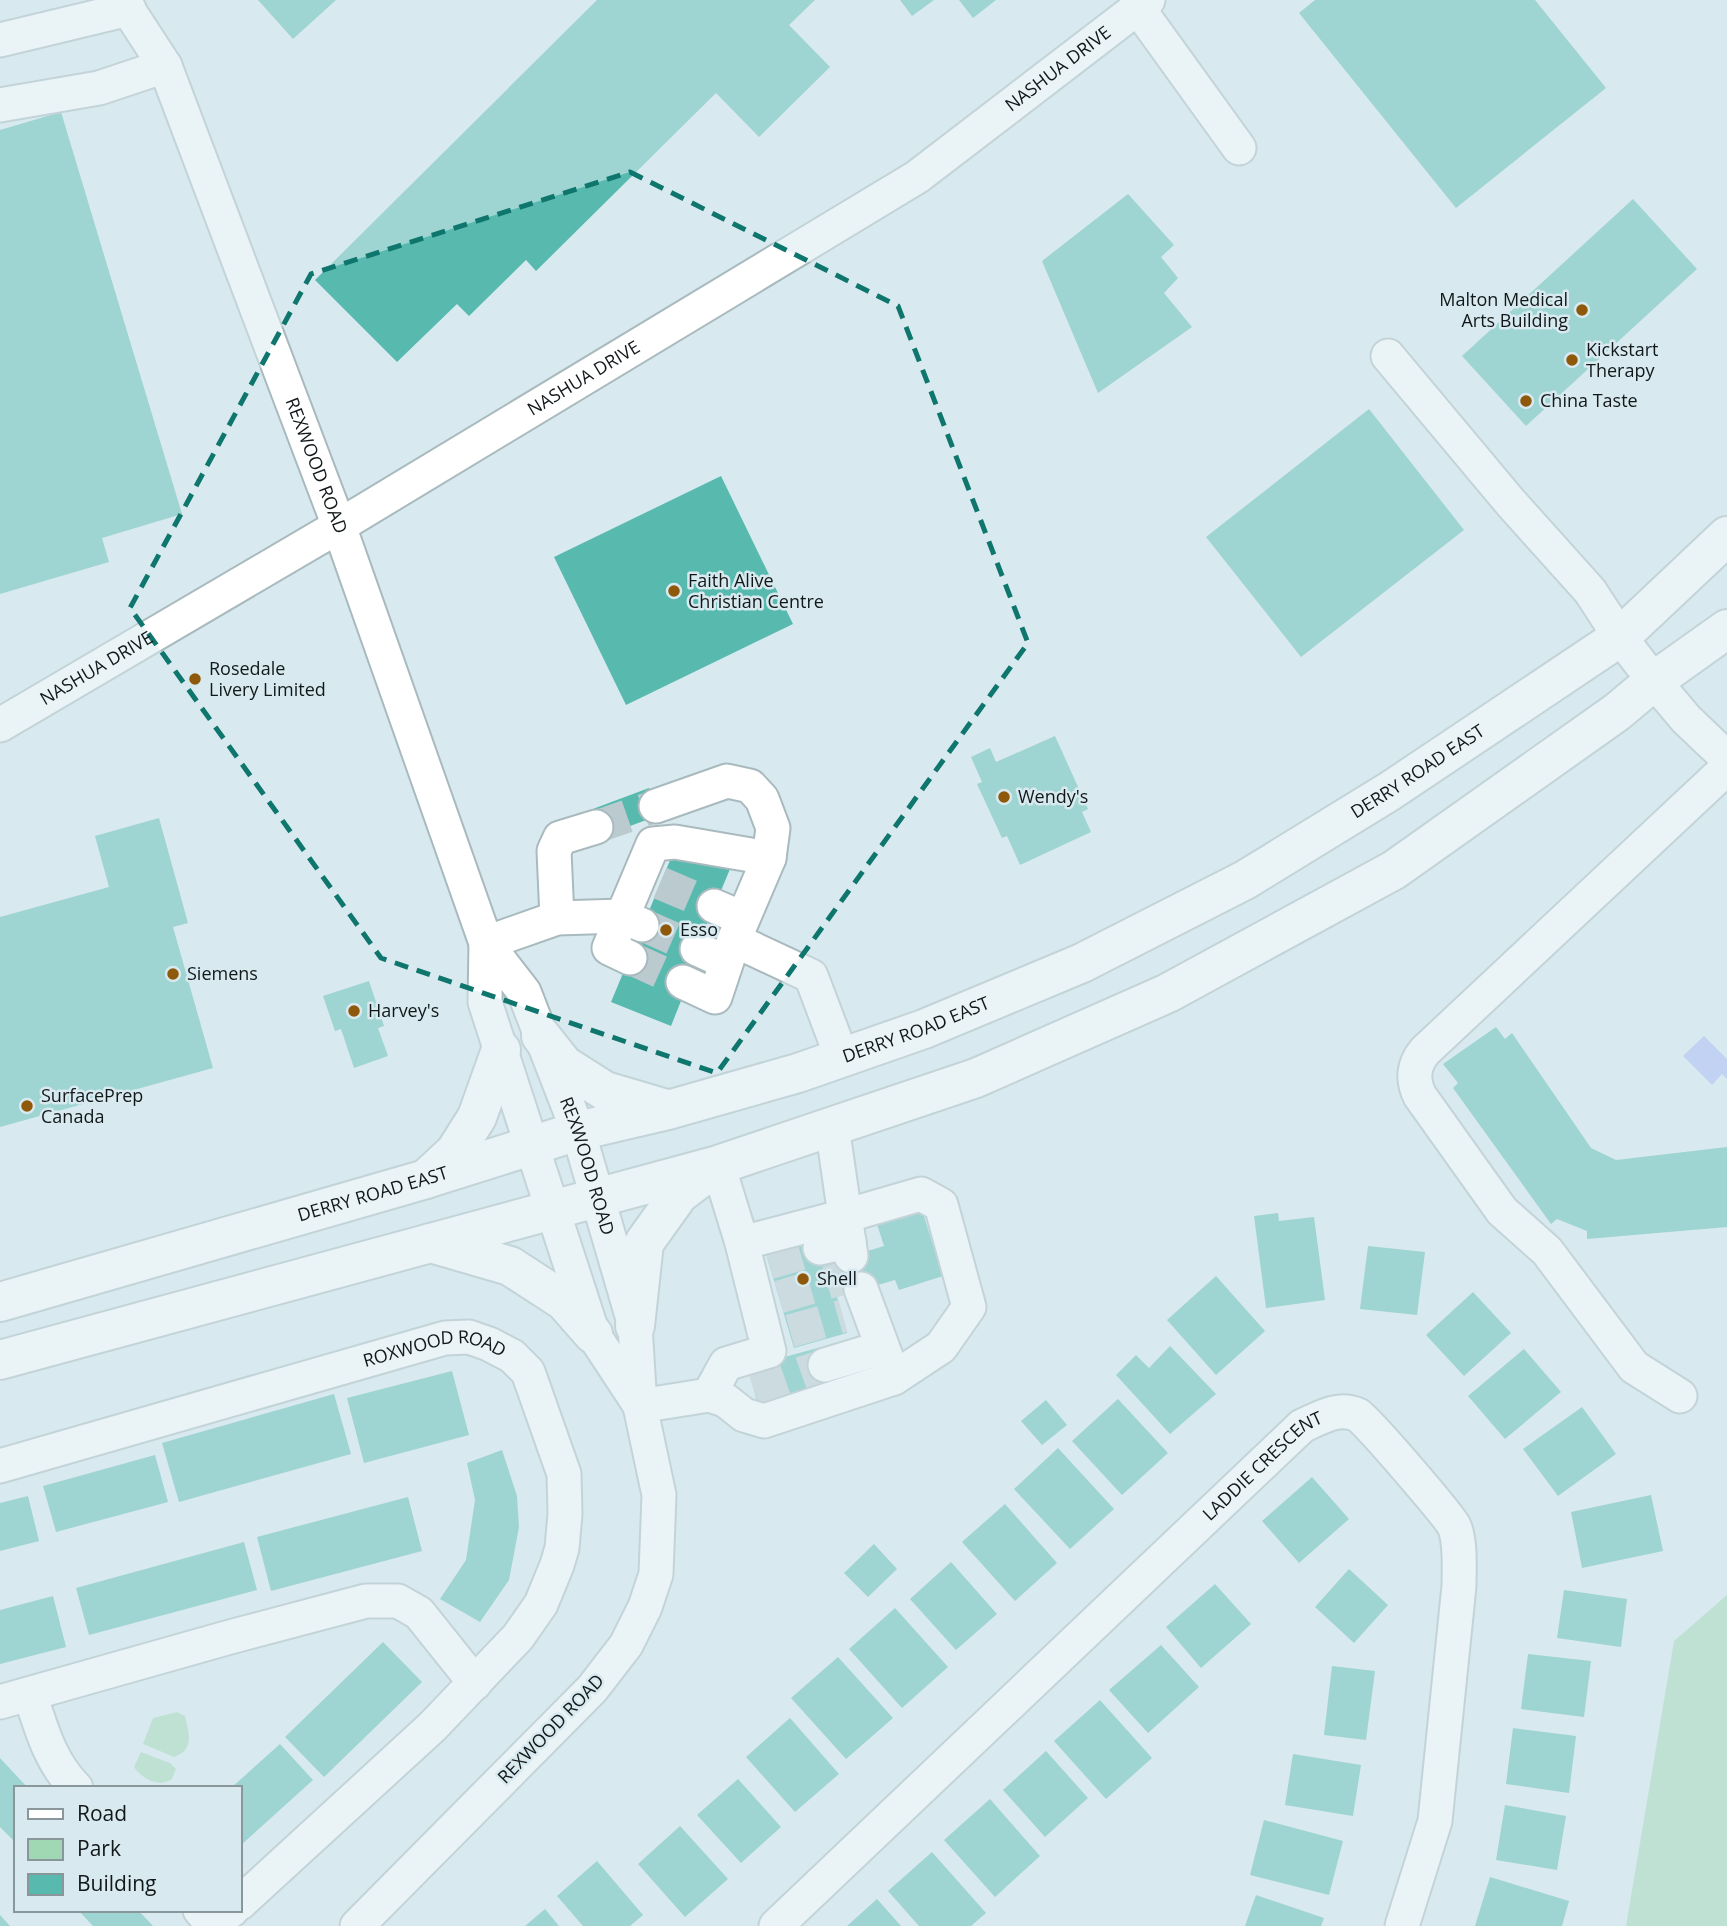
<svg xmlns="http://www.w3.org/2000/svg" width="1727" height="1926" viewBox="0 0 1727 1926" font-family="'Open Sans',sans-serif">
<rect width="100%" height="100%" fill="#d8eaef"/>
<g fill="#a0d8b4">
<path d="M1727,1595V1926H1626L1674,1641Z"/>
<path d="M177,1712L185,1716C189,1734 195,1750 174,1757L143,1744L153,1718Z"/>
<path d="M141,1752L170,1763L176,1769L172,1779C159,1788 142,1779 134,1767Z"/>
</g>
<path fill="#a5b5f5" d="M1704,1036L1727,1059V1079L1722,1074L1712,1085L1683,1056Z"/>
<g fill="#58baaf">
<path d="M258,0H336L293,39Z"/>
<path d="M597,0H815L789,25L830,67L759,137L716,93L536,271L526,260L469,316L457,304L397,362L315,280Z"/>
<path d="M900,0H934L912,16Z"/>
<path d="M959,0H996L973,18Z"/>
<path d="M1315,0H1535L1606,88L1456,208L1299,13Z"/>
<path d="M61,112L182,514L102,538L109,562L0,594V130Z"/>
<path d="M1128,194L1174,245L1161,257L1178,278L1164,293L1192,327L1098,393L1042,261Z"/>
<path d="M1633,199L1697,269L1526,426L1462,356Z"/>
<path d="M1369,409L1464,530L1301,657L1206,537Z"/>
<path d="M721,476L793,624L626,705L554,557Z"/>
<path d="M1055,736L1088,809L1082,812L1091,832L1020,865L1007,836L1002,838L977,784L982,782L971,757L990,748L996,762Z"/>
<path d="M649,788L660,815L600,837L590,810Z"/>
<path d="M159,818L188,923L173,927L213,1068L0,1127V917L109,887L95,836Z"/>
<path d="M676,846L730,869L680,989L685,991L671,1026L611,1002Z"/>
<path d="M369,981L384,1026L378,1028L388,1056L354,1068L341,1029L335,1031L323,996Z"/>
<path d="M1496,1027L1505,1039L1512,1033L1591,1148L1616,1160L1727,1147V1227L1587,1239V1231L1557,1219L1551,1224L1453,1088L1458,1083L1443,1064Z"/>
<path d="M920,1204L943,1276L899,1290L895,1280L837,1297L847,1333L794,1348L762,1240L813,1225L851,1256L884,1246L875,1218Z"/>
<path d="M1278,1213L1279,1221L1314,1217L1325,1300L1266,1308L1254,1216Z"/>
<path d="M1368,1246L1425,1252L1417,1315L1360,1309Z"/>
<path d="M1216,1276L1265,1331L1216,1375L1167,1320Z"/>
<path d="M1473,1292L1511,1333L1464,1376L1426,1335Z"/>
<path d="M1170,1346L1216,1394L1170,1434L1116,1375L1136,1355L1149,1368Z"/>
<path d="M821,1347L831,1385L758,1405L748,1367Z"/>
<path d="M1524,1349L1561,1392L1505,1439L1468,1396Z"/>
<path d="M452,1371L469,1435L364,1463L347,1398Z"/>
<path d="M334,1394L351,1454L179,1502L162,1443Z"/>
<path d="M1118,1399L1168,1453L1122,1495L1072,1441Z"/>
<path d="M1046,1400L1067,1425L1042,1445L1021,1421Z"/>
<path d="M1582,1407L1616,1454L1558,1496L1523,1449Z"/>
<path d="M1058,1448L1114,1509L1070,1549L1014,1489Z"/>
<path d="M502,1450L517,1496L519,1527L509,1580L480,1622L440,1599L466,1560L475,1500L467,1463Z"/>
<path d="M155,1455L168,1502L56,1532L43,1486Z"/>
<path d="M1312,1477L1349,1519L1299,1563L1262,1521Z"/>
<path d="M1651,1495L1663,1551L1582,1568L1571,1512Z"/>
<path d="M28,1496L39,1541L0,1551V1503Z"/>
<path d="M408,1497L422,1551L271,1591L257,1537Z"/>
<path d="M1005,1504L1057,1563L1015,1601L962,1542Z"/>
<path d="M244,1542L257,1590L89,1635L76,1588Z"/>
<path d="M874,1544L897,1569L868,1597L844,1573Z"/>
<path d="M951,1562L997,1614L956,1650L910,1599Z"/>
<path d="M1349,1569L1388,1605L1354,1643L1315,1607Z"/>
<path d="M1215,1584L1251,1624L1201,1668L1166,1627Z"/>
<path d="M1564,1590L1627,1599L1621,1647L1557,1638Z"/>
<path d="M53,1596L66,1647L0,1664V1610Z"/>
<path d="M895,1608L948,1667L902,1708L849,1649Z"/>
<path d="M383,1642L422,1682L324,1777L285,1737Z"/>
<path d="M1161,1645L1199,1687L1148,1733L1109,1690Z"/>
<path d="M1528,1654L1591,1661L1584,1717L1521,1709Z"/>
<path d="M838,1657L893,1718L846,1759L791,1698Z"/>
<path d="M1332,1666L1375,1671L1366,1740L1324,1735Z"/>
<path d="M1100,1700L1152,1758L1106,1799L1054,1741Z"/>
<path d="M790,1718L839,1774L795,1812L746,1757Z"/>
<path d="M1513,1728L1576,1736L1569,1793L1506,1784Z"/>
<path d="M280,1744L313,1780L240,1846V1788H231Z"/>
<path d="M1046,1751L1088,1798L1045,1837L1003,1790Z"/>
<path d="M1293,1754L1361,1765L1353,1816L1285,1805Z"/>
<path d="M0,1758L28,1788H16V1843L0,1827Z"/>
<path d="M738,1779L781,1827L741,1863L697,1815Z"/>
<path d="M990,1799L1040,1856L995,1897L944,1840Z"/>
<path d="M1505,1805L1566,1816L1557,1870L1496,1860Z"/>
<path d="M1264,1820L1343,1841L1329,1895L1250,1875Z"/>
<path d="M680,1826L728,1879L685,1917L638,1864Z"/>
<path d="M932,1852L986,1913L971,1926H919L888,1891Z"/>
<path d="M597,1861L643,1915L630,1926H583L557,1896Z"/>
<path d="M1490,1877L1569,1901L1562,1926H1475Z"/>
<path d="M1256,1895L1324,1918L1321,1926H1245Z"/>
<path d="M877,1899L901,1926H847Z"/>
<path d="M545,1909L559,1926H525Z"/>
<path d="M78,1910H138L153,1926H93Z"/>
<path d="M0,1915L10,1926H0Z"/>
</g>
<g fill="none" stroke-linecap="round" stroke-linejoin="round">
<g stroke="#bacacf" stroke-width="33" stroke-dasharray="33 17" stroke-linecap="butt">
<path d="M596,827L656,806"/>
<path d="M660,883L714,906"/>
<path d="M643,925L697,949"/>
<path d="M630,958L683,982"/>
<path d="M769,1263L820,1248"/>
<path d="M779,1297L857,1274"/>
<path d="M790,1331L843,1316"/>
<path d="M754,1390L825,1365"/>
</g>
<g stroke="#a9babe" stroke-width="37">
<g id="minor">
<path id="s1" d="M122,0L165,66L339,526L486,943L524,992L578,1131L635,1326L640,1406L659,1495L656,1574L645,1607L626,1645L592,1689L357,1926"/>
<path d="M1138,8L1239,148"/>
<path d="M0,40L129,9"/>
<path d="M0,105L99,88L165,66"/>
<path d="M1388,356L1511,503L1590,591L1620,637L1654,681L1686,719L1727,758"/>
<path id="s2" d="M0,725L339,526L917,177L1148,0"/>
<path d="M656,806L727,781L750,786L762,799L773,828L769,858"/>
<path d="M714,906L742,918"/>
<path d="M557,918L554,851L560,838L596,827"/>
<path d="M486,943L485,1002L593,1334L639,1404"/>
<path d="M486,943L557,918L622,916L642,925"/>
<path d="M697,949L726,962"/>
<path d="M630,958L609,948L653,844L675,842L769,858L734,940L811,976L842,1058"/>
<path d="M683,982L715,997L734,940"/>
<path d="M718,1165L742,1243L845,1216L832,1126"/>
<path d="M820,1248L849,1241"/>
<path d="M851,1256L845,1216L921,1194L941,1205L969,1307L941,1347L894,1378"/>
<path d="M825,1365L881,1348"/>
<path d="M709,1395L726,1364L769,1351L742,1243"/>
<path d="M1680,1396L1634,1367L1547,1251L1502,1211L1420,1096C1412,1080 1413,1065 1425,1051L1727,768"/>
<path d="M640,1406L709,1395L725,1400L744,1415L764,1421L894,1378L861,1289"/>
<path id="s3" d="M0,1466L445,1338L469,1337L489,1344L512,1356L528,1372L564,1474L565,1514L562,1548L557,1565L541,1604L518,1637L432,1727L240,1903"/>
<path d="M30,1694C41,1728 50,1762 76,1788"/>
<path d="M0,1702L230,1637L366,1601H398L419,1613L475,1683"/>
<path d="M200,1910L207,1918L215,1921L232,1910"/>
<path id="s4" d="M776,1926L1302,1426C1320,1418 1338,1406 1358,1415C1366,1419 1449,1516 1454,1526C1461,1541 1459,1570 1459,1586L1435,1821L1402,1926"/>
</g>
</g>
<g stroke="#a9babe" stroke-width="42">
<g id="major">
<path d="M541,1036L564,1065L605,1091L666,1109"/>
<path d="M426,1179L455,1152L477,1117L501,1050"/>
<path d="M431,1243L510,1266L564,1301L593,1334"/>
<path id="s5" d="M0,1302L426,1179L578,1131L668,1110L798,1073L924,1029L1082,963L1245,880L1390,791L1620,637L1727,536"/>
<path d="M635,1326L644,1243L679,1194L711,1170"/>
<path d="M0,1360L718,1165L976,1078L1168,993L1394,870L1617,712L1654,681L1727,629"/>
</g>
</g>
<use href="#minor" stroke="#fff" stroke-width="33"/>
<use href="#major" stroke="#fff" stroke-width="38"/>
</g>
<path d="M0 0H1727V1926H0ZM630,172L898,306L1028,643L717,1073L381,958L130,608L311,274Z" fill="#d8eaef" fill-opacity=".55" fill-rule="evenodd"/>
<path fill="none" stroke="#0f766e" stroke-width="5" stroke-dasharray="14 9" stroke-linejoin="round" d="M630,172L898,306L1028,643L717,1073L381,958L130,608L311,274Z"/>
<g fill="#8e590b" stroke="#d8eaef" stroke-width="2.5">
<circle cx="1582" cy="310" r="7"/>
<circle cx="1572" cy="360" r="7"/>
<circle cx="1526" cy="401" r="7"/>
<circle cx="674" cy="591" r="7"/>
<circle cx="195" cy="679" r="7"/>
<circle cx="1004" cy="797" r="7"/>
<circle cx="666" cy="930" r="7"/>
<circle cx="173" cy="974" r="7"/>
<circle cx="354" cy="1011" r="7"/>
<circle cx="27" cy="1106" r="7"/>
<circle cx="803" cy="1279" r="7"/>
</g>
<g text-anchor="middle" stroke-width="5" stroke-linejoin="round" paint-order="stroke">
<g font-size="18" fill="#12181a" stroke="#d8eaef">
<text dy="6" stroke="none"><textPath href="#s2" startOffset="1246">NASHUA DRIVE</textPath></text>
<text dy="6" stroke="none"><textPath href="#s2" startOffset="679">NASHUA DRIVE</textPath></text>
<text dy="6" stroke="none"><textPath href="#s1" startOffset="506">REXWOOD ROAD</textPath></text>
<text dy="6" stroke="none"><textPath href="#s2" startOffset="112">NASHUA DRIVE</textPath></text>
<text dy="6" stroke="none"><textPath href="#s5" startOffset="1522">DERRY ROAD EAST</textPath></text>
<text dy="6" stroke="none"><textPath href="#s5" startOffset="956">DERRY ROAD EAST</textPath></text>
<text dy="6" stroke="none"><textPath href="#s1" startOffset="1260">REXWOOD ROAD</textPath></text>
<text dy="6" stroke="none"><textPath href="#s5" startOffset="388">DERRY ROAD EAST</textPath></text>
<text dy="6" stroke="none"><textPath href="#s3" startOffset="452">ROXWOOD ROAD</textPath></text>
<text dy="6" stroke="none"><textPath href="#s4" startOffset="670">LADDIE CRESCENT</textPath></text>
<text transform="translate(551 1729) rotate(-46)" y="6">REXWOOD ROAD</text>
</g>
<g font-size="18" fill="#12181a" stroke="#d8eaef" text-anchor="start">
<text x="1568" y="306" text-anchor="end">Malton Medical<tspan x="1568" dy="21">Arts Building</tspan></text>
<text x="1586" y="356">Kickstart<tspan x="1586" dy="21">Therapy</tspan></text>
<text x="1540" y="407">China Taste</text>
<text x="688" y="587">Faith Alive<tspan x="688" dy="21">Christian Centre</tspan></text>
<text x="209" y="675">Rosedale<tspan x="209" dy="21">Livery Limited</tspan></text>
<text x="1018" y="803">Wendy's</text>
<text x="680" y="936">Esso</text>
<text x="187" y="980">Siemens</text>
<text x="368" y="1017">Harvey's</text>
<text x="41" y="1102">SurfacePrep<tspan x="41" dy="21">Canada</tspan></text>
<text x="817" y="1285">Shell</text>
</g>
</g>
<rect x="14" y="1786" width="228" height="126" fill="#d8eaef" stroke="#89969a" stroke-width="2"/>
<rect x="28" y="1809" width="35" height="10" fill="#ffffff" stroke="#89969a" stroke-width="2"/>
<text x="77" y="1821" font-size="21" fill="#12181a">Road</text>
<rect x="28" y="1839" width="35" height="21" fill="#a0d8b4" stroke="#89969a" stroke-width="2"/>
<text x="77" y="1856" font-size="21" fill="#12181a">Park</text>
<rect x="28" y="1874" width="35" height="21" fill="#58baaf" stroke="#89969a" stroke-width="2"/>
<text x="77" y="1891" font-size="21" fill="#12181a">Building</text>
</svg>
